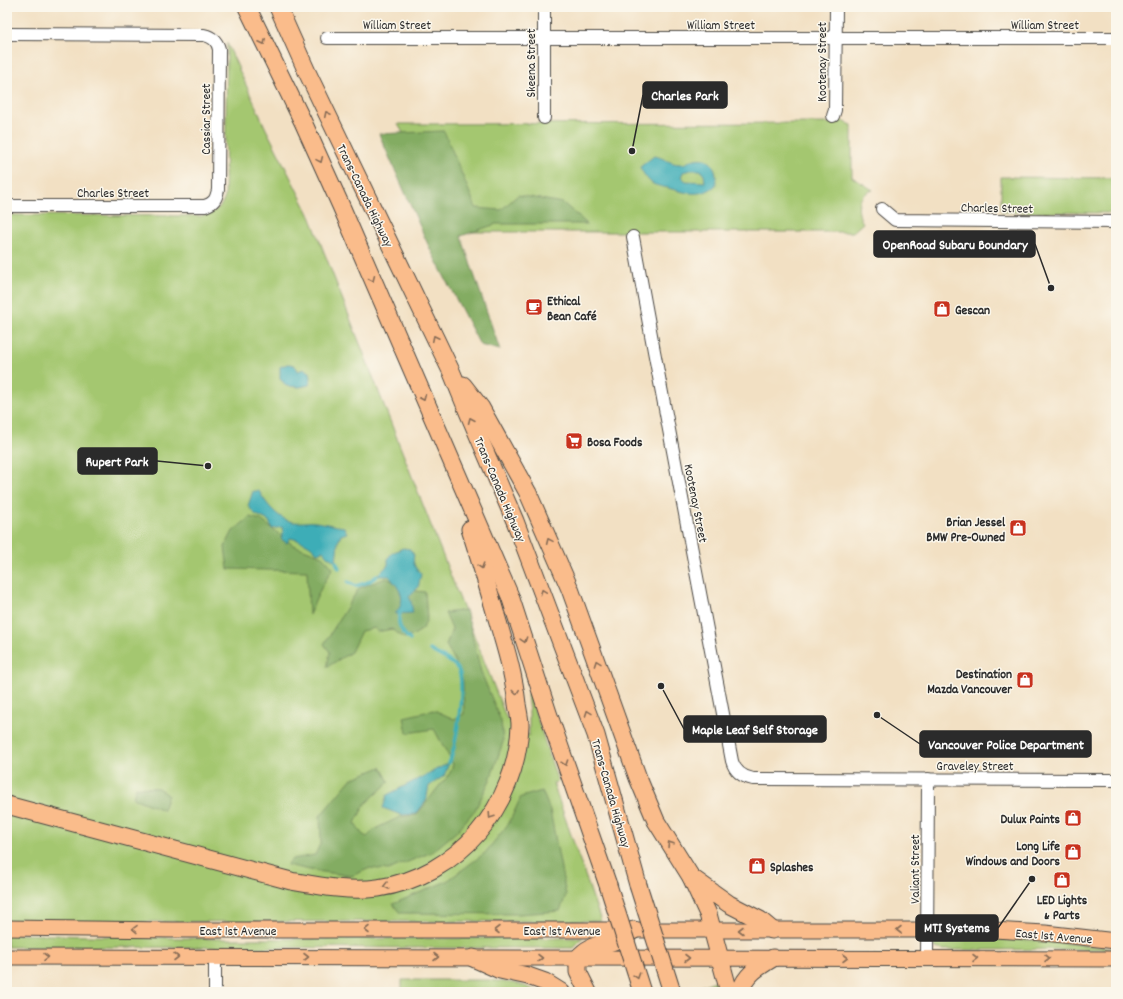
<svg xmlns="http://www.w3.org/2000/svg" width="1123" height="999" viewBox="0 0 1123 999" font-family="Dekko,sans-serif">
<rect width="100%" height="100%" fill="#fbf7ec"/>
<filter id="ink" filterUnits="userSpaceOnUse"><feTurbulence type="fractalNoise" baseFrequency=".025" numOctaves="2"/><feDisplacementMap in="SourceGraphic" scale="8" xChannelSelector="R" yChannelSelector="G"/><feConvolveMatrix kernelMatrix="1 2 1 2 8 2 1 2 1" color-interpolation-filters="sRGB"/></filter>
<filter id="wash" filterUnits="userSpaceOnUse"><feTurbulence type="fractalNoise" baseFrequency=".012" numOctaves="4" result="noise"/><feDisplacementMap in="SourceGraphic" scale="16" xChannelSelector="R" yChannelSelector="G"/><feGaussianBlur stdDeviation="0.9" result="paint"/><feColorMatrix in="noise" values="0 0 0 0 0 0 0 0 0 0 0 0 0 0 0 0 0 1.4 0 .05"/><feComposite in="paint" operator="in"/></filter>
<g filter="url(#wash)">
<rect width="100%" height="100%" fill="#f2e0c3"/>
<g fill="#a4c770" stroke="#68794e">
<path d="M227,43L266,129L310,216L506,717L529,736V713L527,694L529,693L558,782L553,783L601,921L7,922V215L201,216C213,213 221,209 225,197Z"/>
<path d="M840,120L852,125V177L873,190C857,195 855,210 863,223L853,232H459L398,124L830,123Z"/>
<path d="M1001,177L1116,178V213L1002,212L1001,208Z"/>
<path d="M7,934L223,939L583,938L573,948L7,947Z"/>
<path d="M964,939L1034,940L1116,948V949L944,950L935,948L933,945L934,941L935,940Z"/>
<path d="M402,980H489L520,984L539,992H402Z"/>
<path d="M715,981L717,992H690L693,989Z"/>
</g>
<g fill="#83ac62" stroke="#576c46">
<path d="M444,131L476,208L501,210L518,195L563,203L587,224H496L461,236L500,350L480,345L430,249L379,134Z"/>
<path d="M250,517L261,520L293,545L322,556L333,568L322,586L309,615L307,571L228,569L225,547L233,531Z"/>
<path d="M386,578L416,591L425,592L427,618L423,629L412,636L404,638L392,629L377,632L375,628L361,631L351,652L327,667L330,652L324,644L359,588Z"/>
<path d="M466,610L481,672L501,721L503,742L490,780L475,810L456,832L432,852L388,870L370,868L352,876L310,870L287,865L292,859L315,855L321,842L320,816L351,779L381,767L389,782L365,804L355,823L362,834L367,837L375,829L400,817L416,815C423,807 429,799 436,790C444,779 449,779 453,764L434,729L407,733L404,717L434,710L454,719L464,714L463,681L455,661L446,645L452,629L445,613Z"/>
<path d="M136,787L158,788L168,795L163,810L133,798Z"/>
<path d="M542,791L550,810L566,895L560,911L519,914L400,913L393,904L447,881L485,853L509,823L521,797Z"/>
</g>
<g fill="#3cadb7" stroke="#346c71" fill-rule="evenodd">
<path d="M654,156C663,157 670,164 680,164C685,165 690,160 695,159C712,155 718,171 716,185C702,198 686,193 668,188C664,187 657,186 653,184C648,181 642,172 640,167ZM691,170H700L704,175L705,182L686,181L681,177L683,172Z"/>
<path d="M287,364C293,364 296,365 298,371L304,369L310,372L311,378L309,385L300,387L286,386L280,378V367Z"/>
<path d="M253,491H259C266,504 278,519 293,522C301,523 308,521 316,522C325,523 334,526 344,527L347,533L341,535L338,542L336,562L327,556L323,551L317,553C312,545 300,540 290,538L287,543L281,539L283,532L282,527L272,529L269,521L255,514L248,506Z"/>
<path d="M403,548L410,549L414,555C412,563 415,568 421,574L418,588L412,593L409,597L411,601L413,613L395,614C408,598 400,590 389,576H377L388,565V558L392,553Z"/>
<path d="M449,763L444,776L429,786L426,801L416,814L401,815L383,808L387,795Z"/>
</g>
<g fill="none" stroke-linecap="round" stroke-linejoin="round">
<g stroke="#3cadb7" stroke-width="3.5">
<path d="M336,562L339,568"/>
<path d="M348,582L356,586L368,582L377,576"/>
<path d="M400,614C396,625 403,633 410,640"/>
<path d="M430,650C439,656 452,660 458,669C466,682 456,749 449,763"/>
</g>
</g>
</g>
<g filter="url(#ink)">
<g fill="none" stroke-linecap="round" stroke-linejoin="round">
<g stroke="#494642" stroke-width="14">
<g id="minor">
<path d="M544,7V118"/>
<path d="M7,34L204,35C213,37 217,41 219,49L218,190C216,199 214,203 205,206H7"/>
<path d="M327,38H1116"/>
<path d="M833,116L835,110L836,7"/>
<path d="M882,209L895,220L1116,222"/>
<path d="M633,237L654,351L732,761C735,772 743,777 753,779L1116,780"/>
<path d="M927,958L928,779"/>
<path d="M215,992V957"/>
</g>
</g>
<g stroke="#494642" stroke-width="17">
<g id="major">
<path d="M7,928L172,930H994L1045,933L1116,941"/>
<path d="M7,957L1116,959"/>
</g>
</g>
<g stroke="#494642" stroke-width="19">
<g id="highway">
<path d="M247,7L303,122L341,206L510,596L548,713L608,885"/>
<path d="M278,7L307,72L452,373L468,412L515,521L596,735L638,885"/>
<path d="M463,385L481,408L528,493L570,589L638,778L656,821L691,877L708,914L729,992"/>
<path d="M7,805L291,881C319,886 349,892 378,888C459,876 517,806 520,725C520,718 518,711 517,704C514,676 506,649 498,622C489,591 480,560 470,529"/>
<path d="M691,877L729,904L760,920L772,930"/>
<path d="M473,958L500,970L528,976L545,982L561,992"/>
<path d="M588,992L578,972V958C591,943 599,947 614,941C621,938 628,934 634,930"/>
<path d="M740,992C745,975 758,967 773,958"/>
</g>
</g>
<use href="#minor" stroke="#fff" stroke-width="12"/>
<use href="#major" stroke="#fabc8b" stroke-width="15"/>
<use href="#highway" stroke="#fabc8b" stroke-width="17"/>
<g stroke="#494642" stroke-width="19" stroke-linecap="butt">
<g id="highway-bridge">
<path d="M608,885L642,992"/>
<path d="M638,885L672,992"/>
</g>
</g>
<use href="#highway-bridge" stroke="#fabc8b" stroke-width="17"/>
</g>
<defs><path id="oneway-chevron" d="M-2-3.5L2.5 0L-2 3.5" fill="none" stroke-width="1.6" stroke-linecap="round" stroke-linejoin="round"/></defs>
<g stroke="#886c56">
<use href="#oneway-chevron" transform="translate(263 42) rotate(64)"/>
<use href="#oneway-chevron" transform="translate(327 114) rotate(-116)"/>
<use href="#oneway-chevron" transform="translate(320 160) rotate(66)"/>
<use href="#oneway-chevron" transform="translate(372 279) rotate(67)"/>
<use href="#oneway-chevron" transform="translate(435 338) rotate(-116)"/>
<use href="#oneway-chevron" transform="translate(423 398) rotate(67)"/>
<use href="#oneway-chevron" transform="translate(471 420) rotate(-113)"/>
<use href="#oneway-chevron" transform="translate(549 541) rotate(-114)"/>
<use href="#oneway-chevron" transform="translate(481 566) rotate(73)"/>
<use href="#oneway-chevron" transform="translate(543 592) rotate(-110)"/>
<use href="#oneway-chevron" transform="translate(524 640) rotate(72)"/>
<use href="#oneway-chevron" transform="translate(597 663) rotate(-110)"/>
<use href="#oneway-chevron" transform="translate(516 692) rotate(83)"/>
<use href="#oneway-chevron" transform="translate(588 713) rotate(-110)"/>
<use href="#oneway-chevron" transform="translate(565 763) rotate(71)"/>
<use href="#oneway-chevron" transform="translate(491 816) rotate(124)"/>
<use href="#oneway-chevron" transform="translate(670 844) rotate(-122)"/>
<use href="#oneway-chevron" transform="translate(386 886) rotate(166)"/>
<use href="#oneway-chevron" transform="translate(135 929) rotate(-179)"/>
<use href="#oneway-chevron" transform="translate(367 930) rotate(-180)"/>
<use href="#oneway-chevron" transform="translate(497 930) rotate(-180)"/>
<use href="#oneway-chevron" transform="translate(741 930) rotate(180)"/>
<use href="#oneway-chevron" transform="translate(899 930) rotate(180)"/>
<use href="#oneway-chevron" transform="translate(46 957)"/>
<use href="#oneway-chevron" transform="translate(176 957)"/>
<use href="#oneway-chevron" transform="translate(306 957)"/>
<use href="#oneway-chevron" transform="translate(436 957)"/>
<use href="#oneway-chevron" transform="translate(540 958)"/>
<use href="#oneway-chevron" transform="translate(687 958)"/>
<use href="#oneway-chevron" transform="translate(845 958)"/>
<use href="#oneway-chevron" transform="translate(975 958)"/>
<use href="#oneway-chevron" transform="translate(1047 958)"/>
<use href="#oneway-chevron" transform="translate(637 976) rotate(72)"/>
</g>
</g>
<defs>
<g id="cafe-square" transform="scale(0.9)"><rect x="-9" y="-9" width="18" height="18" rx="4" fill="#c8321e" stroke="#fbf7ec"/><path d="M-5.5-4.5H6V0H3Q3 3.5 0 3.5H-2.5Q-5.5 3.5-5.5 0ZM3-3.2v2h1.7v-2ZM-6 4.5H4V6H-6Z" fill="#fff"/></g>
<g id="shop-square" transform="scale(0.9)"><rect x="-9" y="-9" width="18" height="18" rx="4" fill="#c8321e" stroke="#fbf7ec"/><path d="M-5-2.5h2.3a2.7 3.5 0 0 1 5.4 0H5L5.5 6h-11ZM-1.5-2.5h3a1.5 2.3 0 0 0-3 0Z" fill="#fff"/></g>
<g id="supermarket-square" transform="scale(0.9)"><rect x="-9" y="-9" width="18" height="18" rx="4" fill="#c8321e" stroke="#fbf7ec"/><path d="M-6-5.5h2.5l.6 2H6L4.5 2H-2.5L-4.4-4H-6ZM-1.5 3.2a1.3 1.3 0 1 0 .1 0ZM3 3.2a1.3 1.3 0 1 0 .1 0Z" fill="#fff"/></g>
</defs>
<g fill-rule="evenodd">
<use href="#cafe-square" x="534" y="307"/>
<use href="#shop-square" x="942" y="309"/>
<use href="#supermarket-square" x="574" y="441"/>
<use href="#shop-square" x="1018" y="528"/>
<use href="#shop-square" x="1025" y="680"/>
<use href="#shop-square" x="1073" y="818"/>
<use href="#shop-square" x="1073" y="852"/>
<use href="#shop-square" x="757" y="866"/>
<use href="#shop-square" x="1062" y="880"/>
</g>
<g text-anchor="middle" stroke-width="3" stroke-linejoin="round" paint-order="stroke">
<g font-size="13" fill="#2b2b2b" stroke="#fbf7ec">
<text x="397" y="29">William Street</text>
<text x="721" y="29">William Street</text>
<text x="1045" y="29">William Street</text>
<text transform="translate(821 62) rotate(-90)" y="5">Kootenay Street</text>
<text transform="translate(530 63) rotate(-90)" y="5">Skeena Street</text>
<text transform="translate(205 119) rotate(-90)" y="5">Cassiar Street</text>
<text x="113" y="197">Charles Street</text>
<text transform="translate(366 195) rotate(64)" y="5">Trans-Canada Highway</text>
<text transform="translate(997 207) rotate(1)" y="5">Charles Street</text>
<text transform="translate(501 489) rotate(67)" y="5">Trans-Canada Highway</text>
<text transform="translate(697 503) rotate(79)" y="5">Kootenay Street</text>
<text x="975" y="770">Graveley Street</text>
<text transform="translate(612 793) rotate(74)" y="5">Trans-Canada Highway</text>
<text transform="translate(914 869) rotate(-90)" y="5">Valiant Street</text>
<text x="238" y="935">East 1st Avenue</text>
<text x="562" y="935">East 1st Avenue</text>
<text transform="translate(1054 935) rotate(5)" y="5">East 1st Avenue</text>
</g>
<g font-size="13" font-weight="bold" fill="#2b2b2b" stroke="#fbf7ec" text-anchor="start">
<text x="547" y="305">Ethical<tspan x="547" dy="15">Bean Café</tspan></text>
<text x="955" y="314">Gescan</text>
<text x="587" y="446">Bosa Foods</text>
<text x="1005" y="526" text-anchor="end">Brian Jessel<tspan x="1005" dy="15">BMW Pre-Owned</tspan></text>
<text x="1012" y="678" text-anchor="end">Destination<tspan x="1012" dy="15">Mazda Vancouver</tspan></text>
<text x="1060" y="823" text-anchor="end">Dulux Paints</text>
<text x="1060" y="850" text-anchor="end">Long Life<tspan x="1060" dy="15">Windows and Doors</tspan></text>
<text x="770" y="871">Splashes</text>
<text x="1062" y="904" text-anchor="middle">LED Lights<tspan x="1062" dy="15">&amp; Parts</tspan></text>
</g>
</g>
<path fill="none" stroke="#2b2b2b" stroke-width="1.5" d="M632 151L643 95M1051 288L1035 244M208 466L157 461M661 686L684 729M877 715L920 744M1032 879L998 928"/>
<g fill="#2b2b2b" stroke="#fbf7ec" stroke-width="1.5">
<circle cx="632" cy="151" r="4"/>
<circle cx="1051" cy="288" r="4"/>
<circle cx="208" cy="466" r="4"/>
<circle cx="661" cy="686" r="4"/>
<circle cx="877" cy="715" r="4"/>
<circle cx="1032" cy="879" r="4"/>
</g>
<g fill="#2b2b2b" stroke="#2b2b2b" stroke-width="1.5">
<rect x="643" y="82" width="84" height="26" rx="4"/>
<rect x="874" y="231" width="161" height="26" rx="4"/>
<rect x="78" y="448" width="79" height="26" rx="4"/>
<rect x="684" y="716" width="142" height="26" rx="4"/>
<rect x="920" y="731" width="171" height="26" rx="4"/>
<rect x="916" y="915" width="82" height="26" rx="4"/>
</g>
<g font-size="14" text-anchor="middle" font-weight="bold" fill="#fff">
<text x="685" y="100">Charles Park</text>
<text x="955" y="249">OpenRoad Subaru Boundary</text>
<text x="117" y="466">Rupert Park</text>
<text x="755" y="734">Maple Leaf Self Storage</text>
<text x="1006" y="749">Vancouver Police Department</text>
<text x="957" y="932">MTI Systems</text>
</g>
<rect width="1123" height="999" fill="none" stroke="#fbf7ec" stroke-width="24"/>
</svg>
